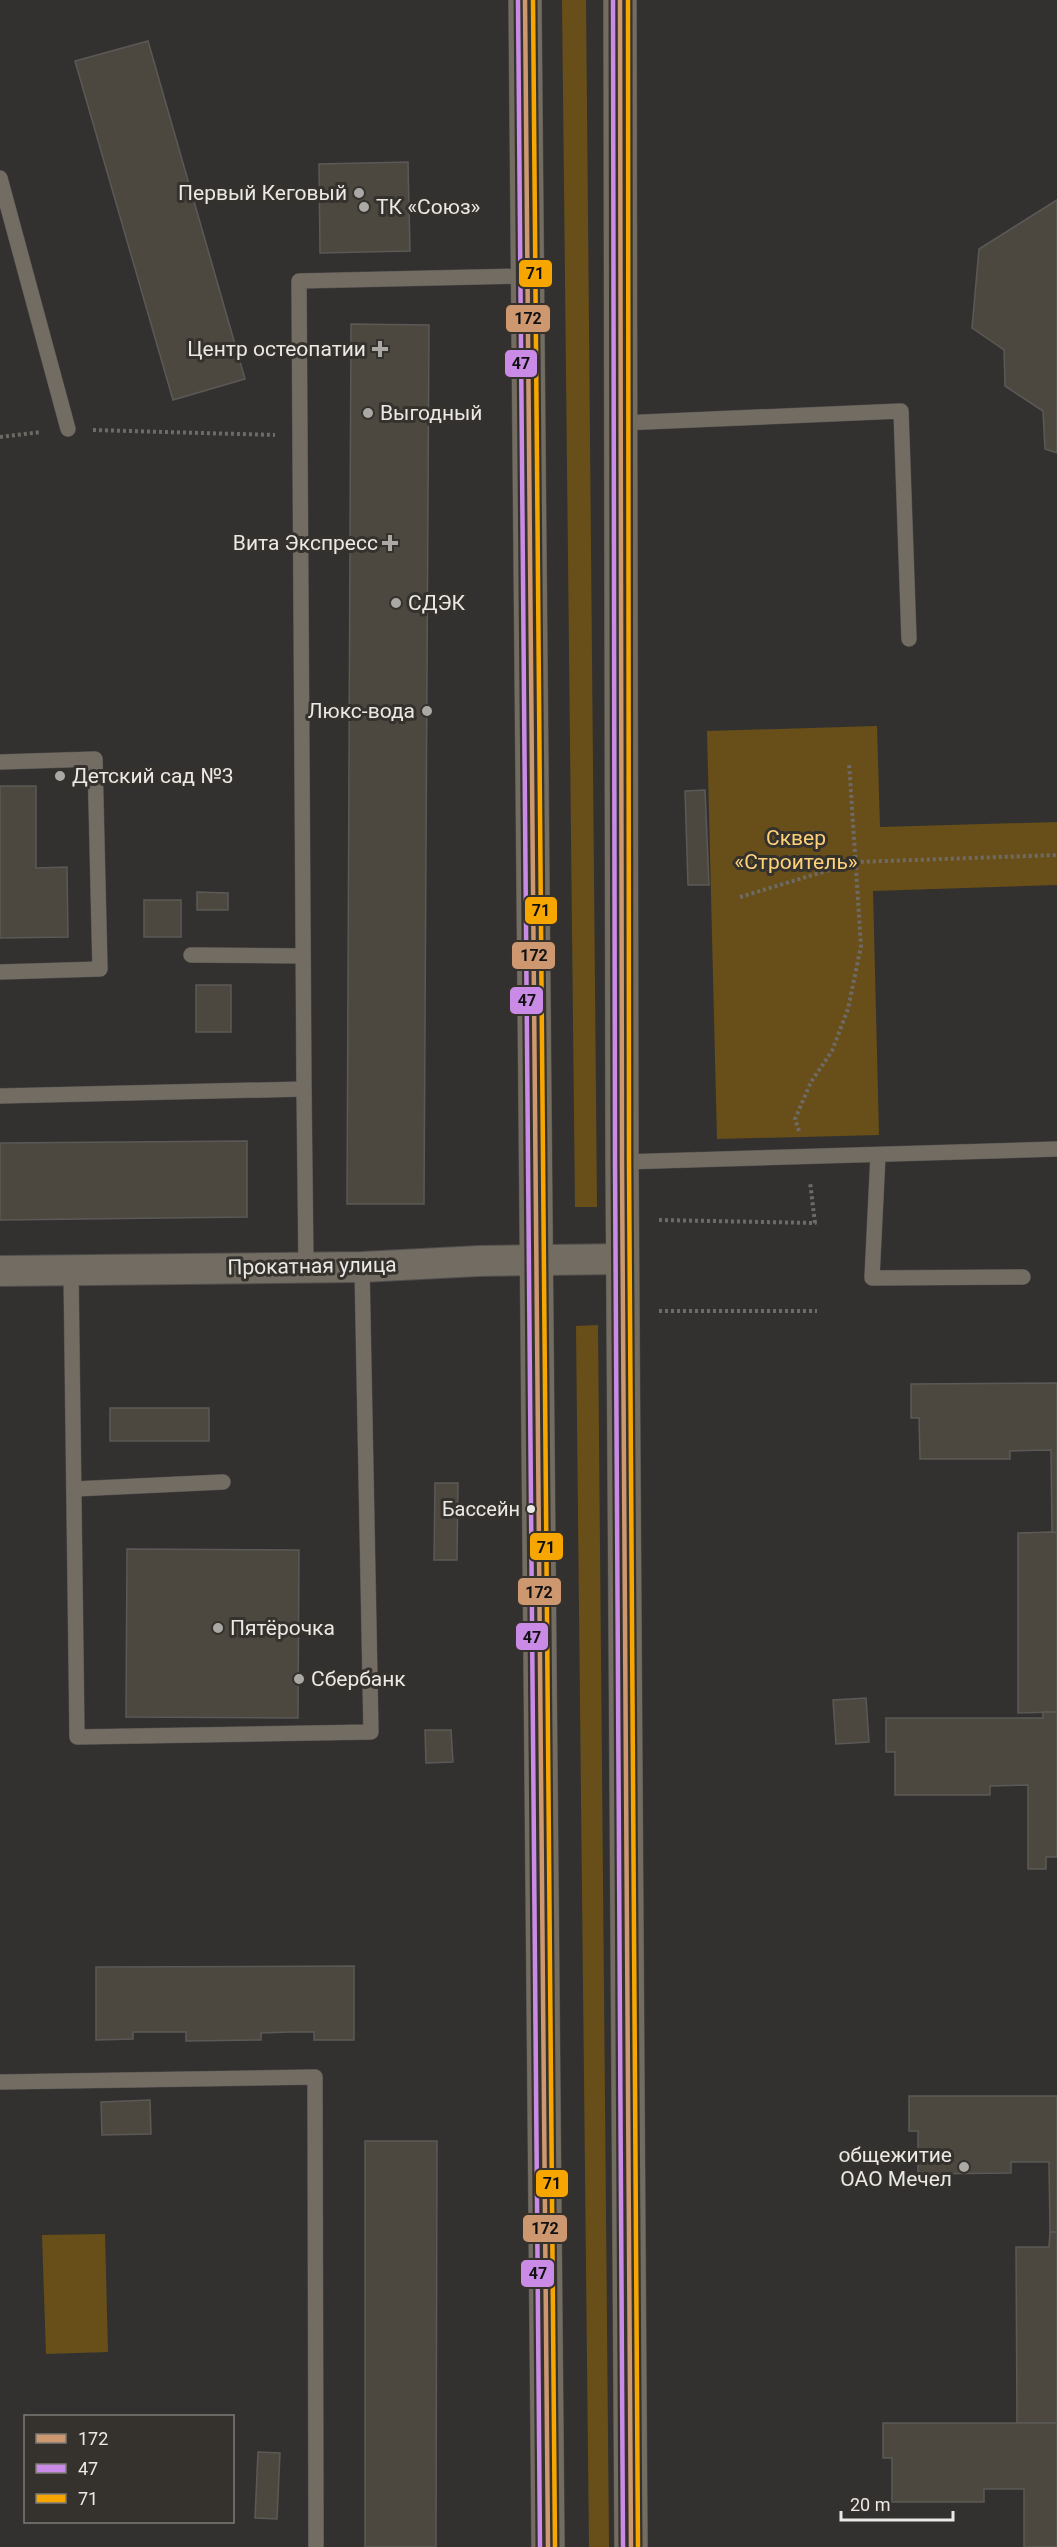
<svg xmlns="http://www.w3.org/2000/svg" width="1057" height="2547" viewBox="0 0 1057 2547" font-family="Roboto,sans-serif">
<rect width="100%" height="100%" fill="#33312f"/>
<g fill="#684f19">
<path d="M562,0H586L597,1207H575Z"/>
<path d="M877,726L880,827L1057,822V885L873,891L879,1135L717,1139L707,731Z"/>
<path d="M598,1325L609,2547H589L576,1326Z"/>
<path d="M105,2234L108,2352L46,2354L42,2235Z"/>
</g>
<g fill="#4d483f" stroke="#5b5957" stroke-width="1.5">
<path d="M148,41L245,379L173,400L75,61Z"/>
<path d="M408,162L410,251L320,253L319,164Z"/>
<path d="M1057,200V453L1045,449L1043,411L1005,386L1004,350L972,328L979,249Z"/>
<path d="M351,324L429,325L424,1204H347Z"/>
<path d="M0,786H36V868L67,867L68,937L0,938Z"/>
<path d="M705,790L709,885H688L685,791Z"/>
<path d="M197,892L228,893V910H197Z"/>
<rect x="144" y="900" width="37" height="37"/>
<rect x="196" y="985" width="35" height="47"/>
<path d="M247,1141V1217L0,1220V1143Z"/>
<path d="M1057,1383V1533L1052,1532L1051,1450L1010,1451V1459H920L919,1418H911V1384Z"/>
<rect x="110" y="1408" width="99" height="33"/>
<path d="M435,1483H458L457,1560H434Z"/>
<path d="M1052,1532L1057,1533V1712L1018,1713V1533Z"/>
<path d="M127,1549L299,1550L298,1718L126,1717Z"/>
<path d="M866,1698L869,1742L836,1744L833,1700Z"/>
<path d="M1043,1712H1057V1857H1046V1869H1028V1785L990,1786V1795H895V1752H886V1718H1043Z"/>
<path d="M425,1730H451L453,1762L426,1763Z"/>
<path d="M354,1966V2040H314V2032H291L261,2033V2040L186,2041V2032H133V2039L96,2040V1967Z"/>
<path d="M909,2096H1057V2232H1050L1049,2162H1011V2173L918,2174V2131H909Z"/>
<path d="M150,2100L151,2134L102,2135L101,2102Z"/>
<path d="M365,2141H437L436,2547H365Z"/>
<path d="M1050,2232H1057V2423H1017L1016,2247H1049Z"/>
<path d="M883,2423H1057V2547H1024V2489H984V2502H892V2458H883Z"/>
<path d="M258,2452L280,2453L277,2519L255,2518Z"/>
</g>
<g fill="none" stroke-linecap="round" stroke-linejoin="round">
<g stroke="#504e4d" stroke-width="16">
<g id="lane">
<path d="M0,178L68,429"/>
<path d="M621,423L901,411L909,639"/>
<path d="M0,762L95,759L100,969L0,972"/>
<path d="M191,955L303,956"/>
<path d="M304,1089L299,281L526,276"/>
<path d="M0,1096L304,1089L306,1266"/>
<path d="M878,1155L872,1278L1023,1277"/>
<path d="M622,1162L1057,1149"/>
<path d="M71,1270L77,1737L371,1732L362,1267"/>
<path d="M74,1489L223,1482"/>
<path d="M0,2082L315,2077L316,2547"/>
</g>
</g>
<g stroke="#504e4d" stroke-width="32">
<path id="street" d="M0,1271L362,1267L479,1261L623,1259"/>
</g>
<g stroke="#504e4d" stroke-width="34">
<g id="primary">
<path d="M525,0L548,2547"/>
<path d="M620,0L622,1162L631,2547"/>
</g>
</g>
<g stroke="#6e6a65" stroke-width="4" stroke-dasharray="3 3" stroke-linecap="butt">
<path d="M93,430L275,435"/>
<path d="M0,437L41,432"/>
<path d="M740,897L856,862L1057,855"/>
<path d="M799,1131L795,1119L811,1082L832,1051L848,1009L861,946L849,762"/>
<path d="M659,1220L815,1223L810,1182"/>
<path d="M659,1311H817"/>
</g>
<use href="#lane" stroke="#726c63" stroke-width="15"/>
<use href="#street" stroke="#726c63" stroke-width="30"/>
<use href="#primary" stroke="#736c61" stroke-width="33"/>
<g stroke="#35322d" stroke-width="9">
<g id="bus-1">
<path d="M525,0L548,2547"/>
<path d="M620,0L622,1162L631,2547"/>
</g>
</g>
<g stroke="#35322d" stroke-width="9">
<g id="bus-2">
<path d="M518,0L540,2547"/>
<path d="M613,0L615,1162L623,2547"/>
</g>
</g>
<g stroke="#35322d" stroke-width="9">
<g id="bus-3">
<path d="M533,0L555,2547"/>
<path d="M628,0L629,1162L638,2547"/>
</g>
</g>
<use href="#bus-1" stroke="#cd976f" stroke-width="4.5"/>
<use href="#bus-2" stroke="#ca8be6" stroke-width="4.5"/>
<use href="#bus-3" stroke="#f7a600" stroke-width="4.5"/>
</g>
<g fill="#aba9a6" stroke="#35322d" stroke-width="2">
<circle cx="359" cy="193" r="6"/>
<circle cx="364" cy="207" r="6"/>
<path d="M377 340h6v6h6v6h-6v6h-6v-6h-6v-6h6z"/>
<circle cx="368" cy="413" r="6"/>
<path d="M387 534h6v6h6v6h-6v6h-6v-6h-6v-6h6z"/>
<circle cx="396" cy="603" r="6"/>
<circle cx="427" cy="711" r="6"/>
<circle cx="60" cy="776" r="6"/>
<circle cx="218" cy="1628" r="6"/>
<circle cx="299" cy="1679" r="6"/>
<circle cx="964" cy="2167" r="6"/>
</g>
<circle fill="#ebe9e6" stroke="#35322d" stroke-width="2" cx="531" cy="1509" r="5"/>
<g text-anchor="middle" stroke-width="6" stroke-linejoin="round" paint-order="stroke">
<g font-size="20" fill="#ebe9e6" stroke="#35322d" text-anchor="end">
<text x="520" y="1516">Бассейн</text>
</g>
<g font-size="21" fill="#ebe9e6" stroke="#35322d" text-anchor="start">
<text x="347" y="200" text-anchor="end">Первый Кеговый</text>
<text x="376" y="214">ТК «Союз»</text>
<text x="366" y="356" text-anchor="end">Центр остеопатии</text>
<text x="380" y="420">Выгодный</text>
<text x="378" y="550" text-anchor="end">Вита Экспресс</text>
<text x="408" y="610">СДЭК</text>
<text x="415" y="718" text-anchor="end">Люкс-вода</text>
<text x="72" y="783">Детский сад №3</text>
<text x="230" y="1635">Пятёрочка</text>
<text x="311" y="1686">Сбербанк</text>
<text x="952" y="2162" text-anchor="end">общежитие<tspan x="952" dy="24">ОАО Мечел</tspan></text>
</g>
<g font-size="21" fill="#fed27b" stroke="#35322d">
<text x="796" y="845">Сквер<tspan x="796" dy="24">«Cтроитель»</tspan></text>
</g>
<g font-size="21" fill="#ebe9e6" stroke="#35322d">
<text transform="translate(312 1266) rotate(-1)" y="7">Прокатная улица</text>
</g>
</g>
<g stroke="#35322d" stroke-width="2">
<rect x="518" y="259" width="35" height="29" rx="6" fill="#f7a600"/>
<rect x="505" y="304" width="46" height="29" rx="6" fill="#cd976f"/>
<rect x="504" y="349" width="34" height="29" rx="6" fill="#ca8be6"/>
<rect x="524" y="896" width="34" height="29" rx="6" fill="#f7a600"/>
<rect x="511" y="941" width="45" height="29" rx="6" fill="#cd976f"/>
<rect x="509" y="986" width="35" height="29" rx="6" fill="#ca8be6"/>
<rect x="529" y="1532" width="35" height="29" rx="6" fill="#f7a600"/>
<rect x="517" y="1577" width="45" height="29" rx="6" fill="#cd976f"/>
<rect x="515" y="1622" width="34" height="29" rx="6" fill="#ca8be6"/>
<rect x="535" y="2169" width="34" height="29" rx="6" fill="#f7a600"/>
<rect x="522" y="2214" width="46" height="29" rx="6" fill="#cd976f"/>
<rect x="520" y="2259" width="35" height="29" rx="6" fill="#ca8be6"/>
</g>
<g font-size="16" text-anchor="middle" font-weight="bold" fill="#111">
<text x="535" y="279">71</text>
<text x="528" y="324">172</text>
<text x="521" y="369">47</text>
<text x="541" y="916">71</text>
<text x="534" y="961">172</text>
<text x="527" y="1006">47</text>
<text x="546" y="1553">71</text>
<text x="539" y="1598">172</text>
<text x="532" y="1643">47</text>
<text x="552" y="2189">71</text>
<text x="545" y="2234">172</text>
<text x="538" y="2279">47</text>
</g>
<rect x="24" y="2415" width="210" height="108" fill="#35322d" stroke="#7e7b77" stroke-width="1.5"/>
<rect x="36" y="2434" width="30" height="9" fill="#cd976f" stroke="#7e7b77" stroke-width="1.5"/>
<text x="78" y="2445" font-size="18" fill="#ebe9e6">172</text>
<rect x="36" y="2464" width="30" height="9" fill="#ca8be6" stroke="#7e7b77" stroke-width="1.5"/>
<text x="78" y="2475" font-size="18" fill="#ebe9e6">47</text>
<rect x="36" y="2494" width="30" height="9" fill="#f7a600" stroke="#7e7b77" stroke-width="1.5"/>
<text x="78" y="2505" font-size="18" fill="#ebe9e6">71</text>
<path d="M841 2511v9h112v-9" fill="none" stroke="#ebe9e6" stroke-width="3"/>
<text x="850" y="2511" font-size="18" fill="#ebe9e6" stroke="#35322d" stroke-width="4.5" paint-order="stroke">20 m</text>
</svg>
